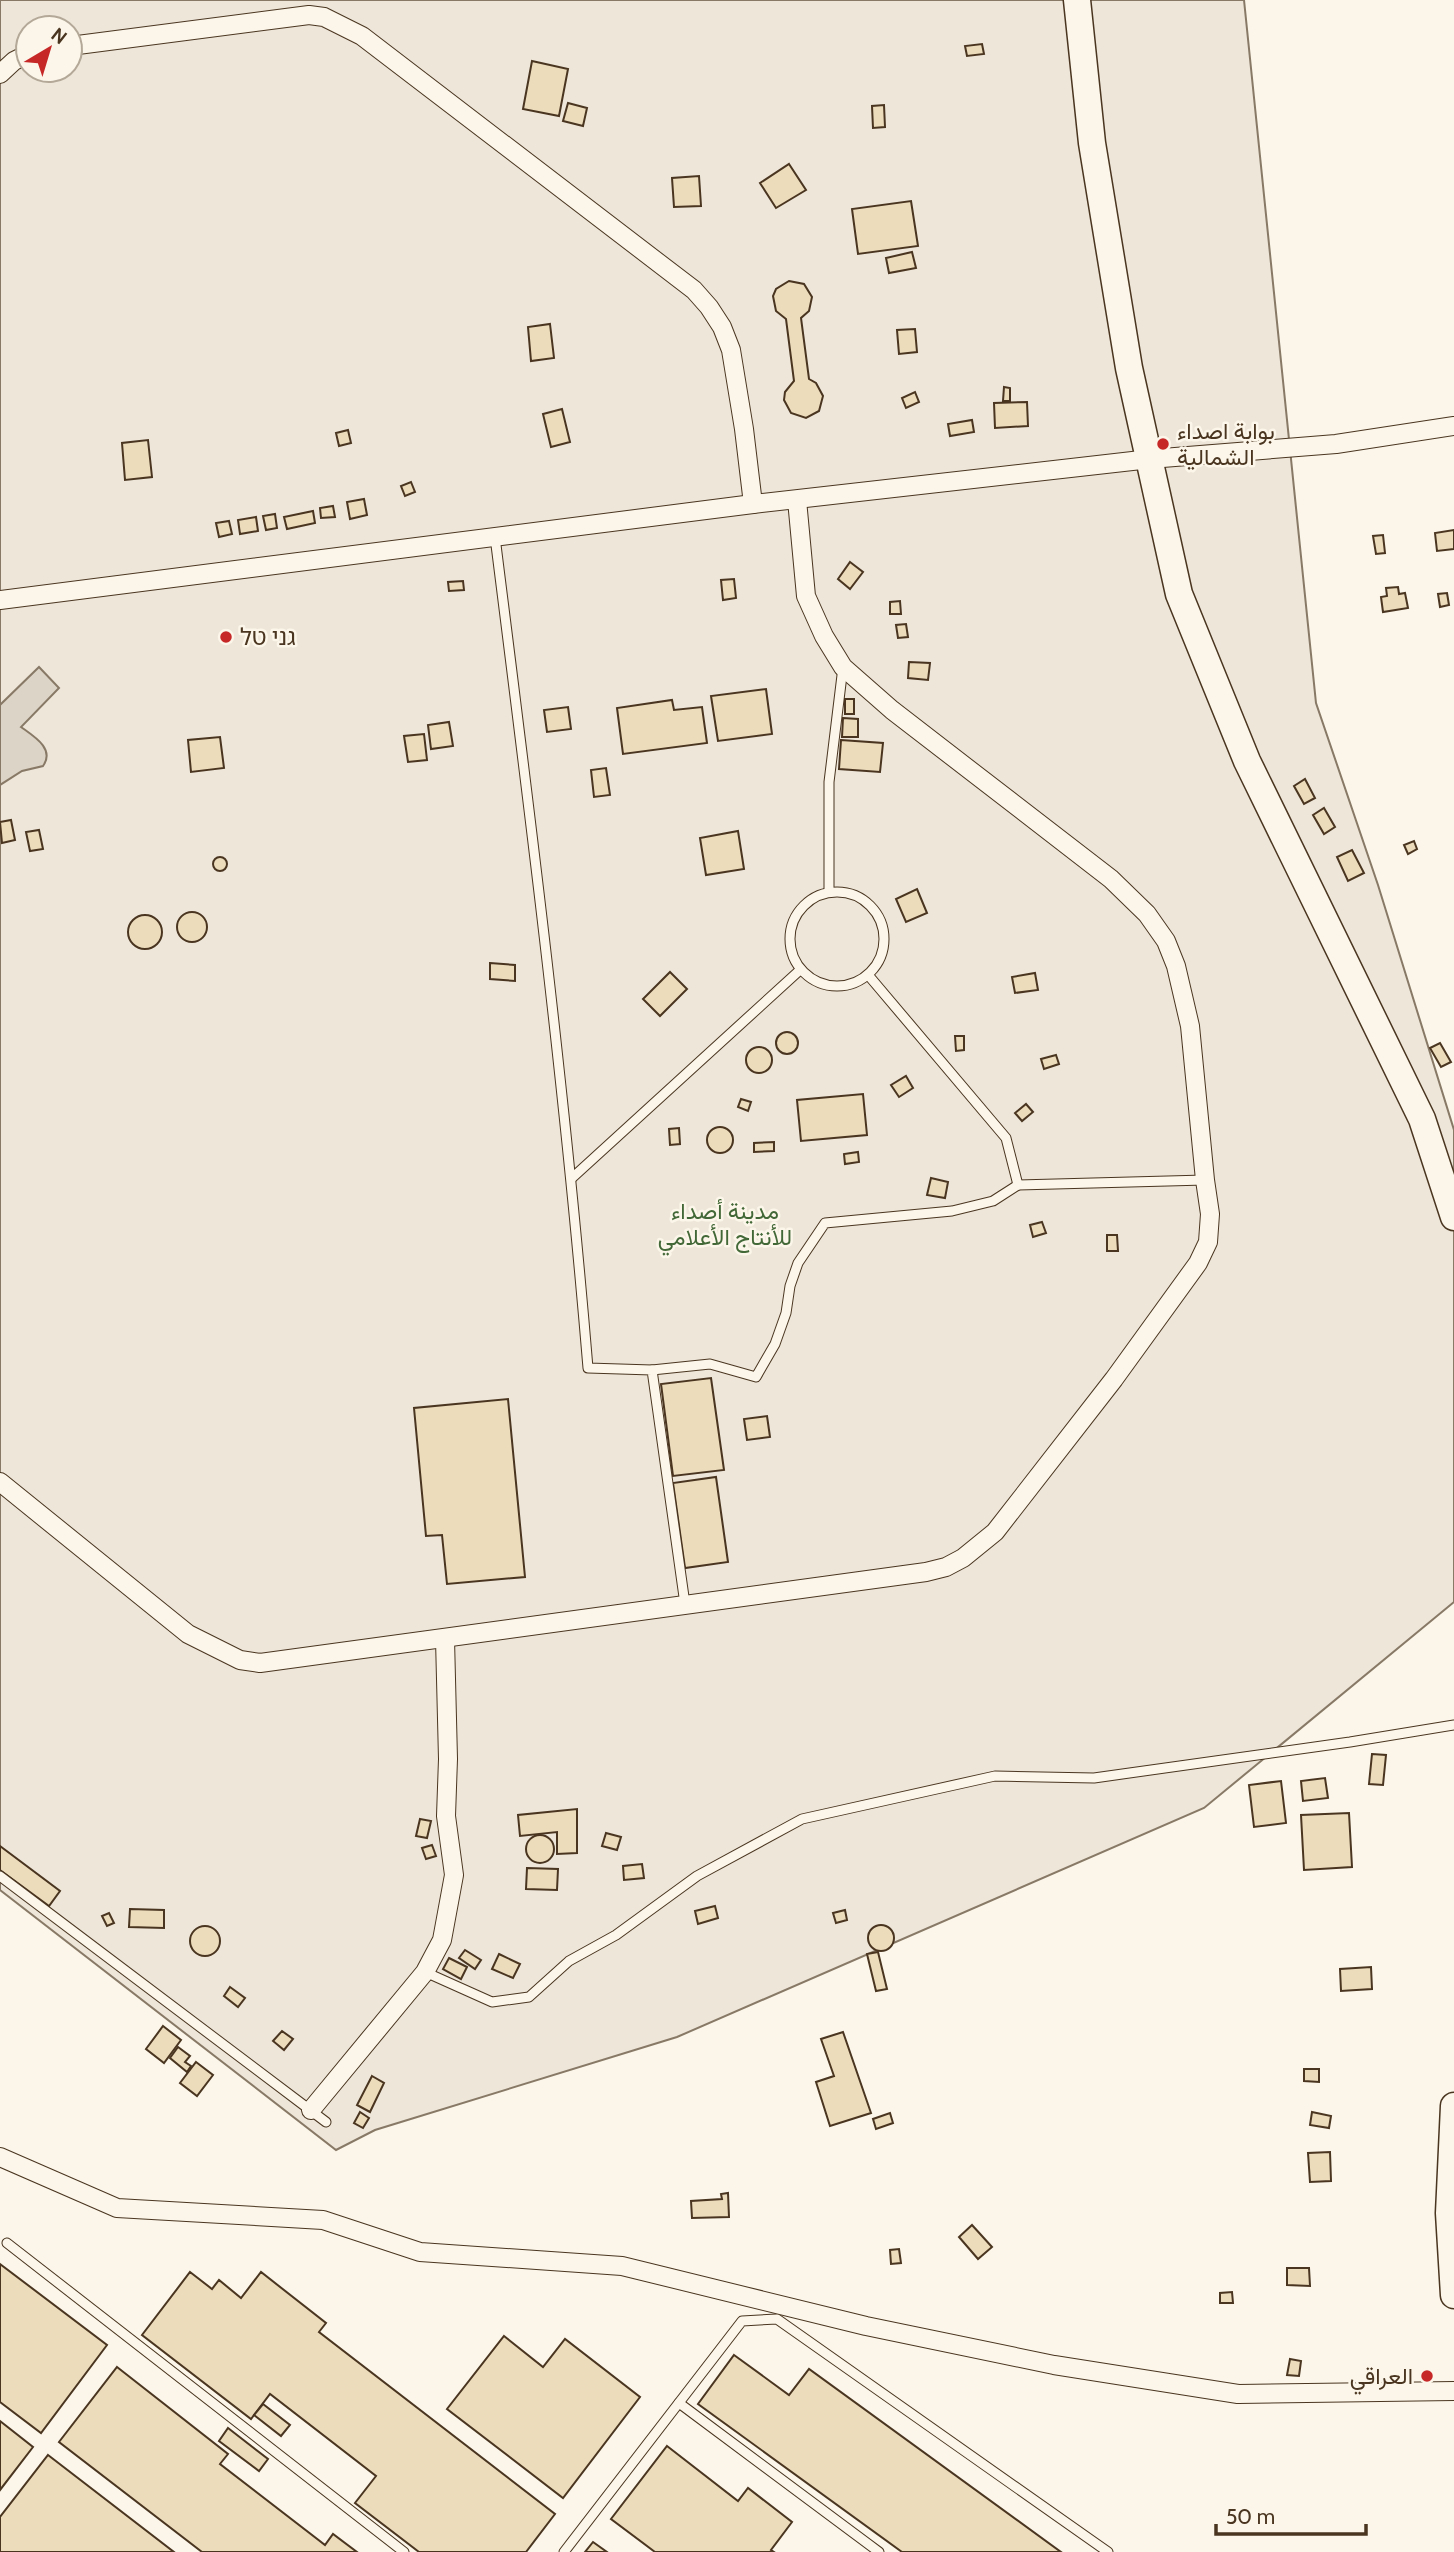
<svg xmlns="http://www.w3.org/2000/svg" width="1454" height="2552" viewBox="0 0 1454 2552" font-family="Cabin,Vazirmatn,'Noto Sans Hebrew',sans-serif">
<rect width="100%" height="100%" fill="#fbf6e9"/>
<path fill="#ede6d9" stroke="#887966" stroke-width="2" fill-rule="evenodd" d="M0,0H1244L1316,703L1378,885L1454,1130V1602L1204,1808L677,2037L375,2130L336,2150L0,1890ZM28,28H70V70H28Z"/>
<path fill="#dcd4c6" stroke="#887966" stroke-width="2" d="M39,667L59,688L21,727C35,737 55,749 43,766L22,771L0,785V705Z"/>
<g fill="#ecdcbc" stroke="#4a3520" stroke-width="2">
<path d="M982,44L984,54L967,56L965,46Z"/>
<path d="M532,61L568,69L559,116L523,109Z"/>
<path d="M568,103L587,108L583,126L563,121Z"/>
<path d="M884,105L885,127L873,128L872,106Z"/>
<path d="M789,164L806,190L776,208L760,183Z"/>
<path d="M699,176L701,206L674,207L672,178Z"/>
<path d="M911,201L918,246L858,254L852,209Z"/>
<path d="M912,252L916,268L889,273L886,258Z"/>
<path d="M789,281L804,284L812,297L809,311L801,318L809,379L816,383L823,396L819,411L806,418L791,413L784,400L785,392L794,381L786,319L776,311L773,296L776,289Z"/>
<path d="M550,324L554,358L531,361L528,327Z"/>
<path d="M915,329L917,352L899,354L897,330Z"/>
<path d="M1004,387L1010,388V401H1003Z"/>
<path d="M915,392L919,402L906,408L902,398Z"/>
<path d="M1027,402L1028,426L995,428L994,403Z"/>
<path d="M562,409L570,442L551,447L543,414Z"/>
<path d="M972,420L974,432L950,436L948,424Z"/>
<path d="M348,430L351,443L339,446L336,433Z"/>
<path d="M148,440L152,477L125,480L122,443Z"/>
<path d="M411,482L415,492L405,496L401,486Z"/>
<path d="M364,499L367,515L350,519L347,502Z"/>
<path d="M333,506L335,517L321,518L320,508Z"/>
<path d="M313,511L315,523L287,529L284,517Z"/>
<path d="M275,514L277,528L266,530L263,516Z"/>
<path d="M256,517L258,531L240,534L238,520Z"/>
<path d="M229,521L232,534L219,537L216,523Z"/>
<path d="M1454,530V549L1437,551L1435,533Z"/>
<path d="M1383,535L1385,553L1376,554L1373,536Z"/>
<path d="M850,562L863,572L850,589L838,579Z"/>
<path d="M734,579L736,598L723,600L721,580Z"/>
<path d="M463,581L464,590L449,591L448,582Z"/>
<path d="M1398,587L1399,594L1405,593L1408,608L1383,612L1381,597L1387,596L1386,588Z"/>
<path d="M1447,593L1449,605L1440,607L1438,594Z"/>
<path d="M900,601L901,614H890V602Z"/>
<path d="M906,624L908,637L898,638L896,625Z"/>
<path d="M909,662L930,663L928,680L908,678Z"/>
<path d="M766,689L772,734L718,741L711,696Z"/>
<rect x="845" y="699" width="9" height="15"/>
<path d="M672,700L674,710L702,707L707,743L623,754L617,708Z"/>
<path d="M568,707L571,729L547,732L544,710Z"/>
<path d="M843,718L858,719V737H842Z"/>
<path d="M449,722L453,746L431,749L428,725Z"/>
<path d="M424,734L427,760L408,762L404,736Z"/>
<path d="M220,737L224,768L191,772L188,740Z"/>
<path d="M841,740L883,743L880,772L839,769Z"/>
<path d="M606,768L610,795L594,797L591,770Z"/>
<path d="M1305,779L1315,798L1304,804L1294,786Z"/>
<path d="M1324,808L1335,827L1324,834L1313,815Z"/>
<path d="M11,820L15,840L2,843L0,822Z"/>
<path d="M39,830L43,849L30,851L26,832Z"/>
<path d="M738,831L744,869L706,875L700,838Z"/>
<path d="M1414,841L1417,849L1408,854L1404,845Z"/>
<path d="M1352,850L1364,873L1348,881L1337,857Z"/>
<circle cx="220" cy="864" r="7"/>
<path d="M917,889L927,913L906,922L896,899Z"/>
<circle cx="192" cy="927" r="15"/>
<circle cx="145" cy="932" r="17"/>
<path d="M490,963L515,965V981L490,979Z"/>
<path d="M670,972L687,989L660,1016L643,999Z"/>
<path d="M1035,973L1038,990L1015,993L1012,977Z"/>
<circle cx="787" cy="1043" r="11"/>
<path d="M955,1036H964V1050L956,1051Z"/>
<path d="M1440,1043L1451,1062L1441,1067L1430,1048Z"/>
<circle cx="759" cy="1060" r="13"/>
<path d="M1056,1055L1059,1064L1044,1069L1041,1059Z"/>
<path d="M906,1076L913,1088L899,1097L891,1085Z"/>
<path d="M863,1094L867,1135L801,1141L797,1100Z"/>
<path d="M741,1099L751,1102L748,1111L738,1107Z"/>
<path d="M1026,1104L1033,1112L1022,1121L1015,1113Z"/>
<circle cx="720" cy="1140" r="13"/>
<path d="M679,1128L680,1144L670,1145L669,1129Z"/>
<path d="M774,1142V1151L754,1152V1143Z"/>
<path d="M858,1152L859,1162L845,1164L844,1154Z"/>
<path d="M931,1178L948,1182L945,1198L927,1195Z"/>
<path d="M1042,1222L1046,1233L1033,1237L1030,1225Z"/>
<path d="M1107,1235H1117L1118,1251H1107Z"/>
<path d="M711,1378L724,1470L673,1476L661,1384Z"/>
<path d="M508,1399L525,1577L447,1584L442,1535L426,1536L414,1408Z"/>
<path d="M767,1416L770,1437L747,1440L744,1419Z"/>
<path d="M716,1477L728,1562L685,1568L673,1483Z"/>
<path d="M1372,1754L1386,1755L1383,1785L1369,1784Z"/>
<path d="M1325,1778L1328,1798L1303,1801L1301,1781Z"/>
<path d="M1281,1781L1286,1823L1254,1827L1249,1785Z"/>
<path d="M577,1809V1853L557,1854V1832L520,1836L518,1815Z"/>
<path d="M1349,1813L1352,1867L1304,1870L1301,1815Z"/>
<path d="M420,1819L431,1821L427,1838L416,1836Z"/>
<path d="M606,1833L621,1837L617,1850L602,1846Z"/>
<circle cx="540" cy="1849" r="14"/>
<path d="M432,1845L436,1856L426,1859L422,1848Z"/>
<path d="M0,1846L60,1891L49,1906L0,1870Z"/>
<path d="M642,1864L644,1878L624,1880L623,1866Z"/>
<path d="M527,1868L558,1869L557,1890L526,1889Z"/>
<path d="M715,1906L718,1918L698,1924L695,1911Z"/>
<path d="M130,1909L164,1910V1928L129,1927Z"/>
<path d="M845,1910L847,1920L836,1923L833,1913Z"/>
<path d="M109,1913L114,1923L107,1926L102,1916Z"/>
<circle cx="881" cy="1938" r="13"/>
<circle cx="205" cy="1941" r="15"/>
<path d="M465,1950L481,1960L475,1969L459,1958Z"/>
<path d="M878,1952L887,1989L876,1991L867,1954Z"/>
<path d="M499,1954L520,1964L513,1978L492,1969Z"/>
<path d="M449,1958L467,1967L461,1979L443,1969Z"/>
<path d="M1371,1967L1372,1989L1341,1991L1340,1969Z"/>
<path d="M230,1987L245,1998L238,2007L224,1996Z"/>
<path d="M163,2026L181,2040L164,2063L146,2049Z"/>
<path d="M282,2031L293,2039L284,2050L273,2041Z"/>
<path d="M843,2032L871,2113L830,2126L816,2082L834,2076L821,2039Z"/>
<path d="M178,2047L190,2056L185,2062L191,2066L187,2072L170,2058Z"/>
<path d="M196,2062L213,2075L197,2096L180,2083Z"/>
<path d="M1304,2069H1319V2082L1304,2081Z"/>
<path d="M372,2076L384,2083L370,2112L357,2105Z"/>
<path d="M360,2112L369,2118L363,2128L354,2123Z"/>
<path d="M1312,2112L1331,2116L1329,2128L1310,2125Z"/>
<path d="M890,2113L893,2123L876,2129L873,2119Z"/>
<path d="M1330,2152L1331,2181L1310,2182L1308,2153Z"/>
<path d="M728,2193L729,2217L692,2218L691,2201L722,2199L721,2194Z"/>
<path d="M972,2225L992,2247L978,2259L959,2237Z"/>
<path d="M899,2249L901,2263L891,2264L890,2250Z"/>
<path d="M0,2264L107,2345L41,2433L0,2402Z"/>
<path d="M1287,2268H1309L1310,2286L1287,2285Z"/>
<path d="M190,2272L212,2289L219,2280L241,2298L261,2272L326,2323L319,2332L555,2514L526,2552H419L355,2503L376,2476L270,2394L251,2419L142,2335Z"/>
<path d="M1232,2292L1233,2303H1220V2293Z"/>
<path d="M504,2336L543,2367L565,2339L640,2397L563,2498L447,2409Z"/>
<path d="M734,2355L789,2395L809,2369L1061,2552H902L698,2404Z"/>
<path d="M1290,2359L1301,2361L1299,2376L1287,2375Z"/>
<path d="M117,2367L228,2454L220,2464L325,2545L333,2534L357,2552H202L59,2442Z"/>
<path d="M263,2404L290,2425L281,2436L254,2415Z"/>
<path d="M0,2421L33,2447L0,2490Z"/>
<path d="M228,2428L268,2459L259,2471L219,2441Z"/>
<path d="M667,2446L738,2501L748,2488L792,2522L771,2550L774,2552H655L611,2519Z"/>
<path d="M48,2455L174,2552H0V2517Z"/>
<path d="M593,2542L607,2552H585Z"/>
</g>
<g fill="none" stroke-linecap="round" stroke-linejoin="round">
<g stroke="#4a3520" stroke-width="11">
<g id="lane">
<path d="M495,537C530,814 565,1090 588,1368L652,1370L685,1604"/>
<circle cx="837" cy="939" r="47"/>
<path d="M829,892V782L843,667"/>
<path d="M869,976L1006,1138L1018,1185L1205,1180"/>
<path d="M572,1178L800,970"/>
<path d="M652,1370L710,1364L756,1377L775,1344L786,1313L790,1286L798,1263L825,1223L952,1211L993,1201L1018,1185"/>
<path d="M0,1876L326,2122"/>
<path d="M425,1972L492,2002L529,1997L569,1961L616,1935L697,1876L802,1819L995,1776L1094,1778L1350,1742L1454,1725"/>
<path d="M7,2243L404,2552"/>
<path d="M679,2403L879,2552"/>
<path d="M564,2552L742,2321L777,2319L1108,2552"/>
</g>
</g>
<g stroke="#4a3520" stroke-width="20">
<g id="street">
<path d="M70,46L309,15L324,17L362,36L694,290L709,307L722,327L731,350L744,429L753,504"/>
<path d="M0,74L14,61L28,54"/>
<path d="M0,600L753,504L1150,459L1336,444L1454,426"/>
<path d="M0,1482L188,1634L240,1660L260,1663L926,1572L946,1567L963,1558L995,1532L1114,1379L1198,1263L1208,1242L1210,1214L1205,1180L1190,1026L1176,966L1166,941L1147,914L1111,879L892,710L843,667L824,636L806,596L797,500"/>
<path d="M311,2110L425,1972L442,1940L454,1875L446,1816L448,1759L445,1639"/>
<path d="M0,2157L117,2208L323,2220L420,2252L622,2266L866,2326L1054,2365L1238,2394L1454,2391"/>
</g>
</g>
<g stroke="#4a3520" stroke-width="29">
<g id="secondary">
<path d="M1077,0L1092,143L1129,368L1179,594L1247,761L1422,1119L1454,1217"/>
<path d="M1454,2106L1449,2213L1454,2295"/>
</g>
</g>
<use href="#lane" stroke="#fbf6e9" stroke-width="9"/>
<use href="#street" stroke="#fbf6e9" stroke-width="18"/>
<use href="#secondary" stroke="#fbf6e9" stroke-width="26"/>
</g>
<g fill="#c62828" stroke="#fbf6e9" stroke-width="2.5">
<circle cx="1163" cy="444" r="7"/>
<circle cx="226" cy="637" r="7"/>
<circle cx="1427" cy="2376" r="7"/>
</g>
<g text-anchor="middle" stroke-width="5" stroke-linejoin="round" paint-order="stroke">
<g font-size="23" fill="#4a3520" stroke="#fbf6e9" text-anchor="start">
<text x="1177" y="439">بوابة اصداء<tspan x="1177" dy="26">الشمالية</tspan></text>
<text x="240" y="645">גני טל</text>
<text x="1413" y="2384" text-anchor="end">العراقي</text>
</g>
<g font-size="23" fill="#436837" stroke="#fbf6e9">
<text x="725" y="1219">مدينة أصداء<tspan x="725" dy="26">للأنتاج الأعلامي</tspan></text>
</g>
</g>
<g transform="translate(49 49) rotate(38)"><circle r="33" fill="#fbf6e9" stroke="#b4a999" stroke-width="2"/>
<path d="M0-5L12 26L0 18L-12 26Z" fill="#c62828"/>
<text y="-10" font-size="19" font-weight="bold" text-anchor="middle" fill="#4a3520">N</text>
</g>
<path d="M1216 2524v10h150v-10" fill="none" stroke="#4a3520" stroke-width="3.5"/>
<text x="1226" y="2524" font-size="21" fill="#4a3520" stroke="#fbf6e9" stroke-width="5" paint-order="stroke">50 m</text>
</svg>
